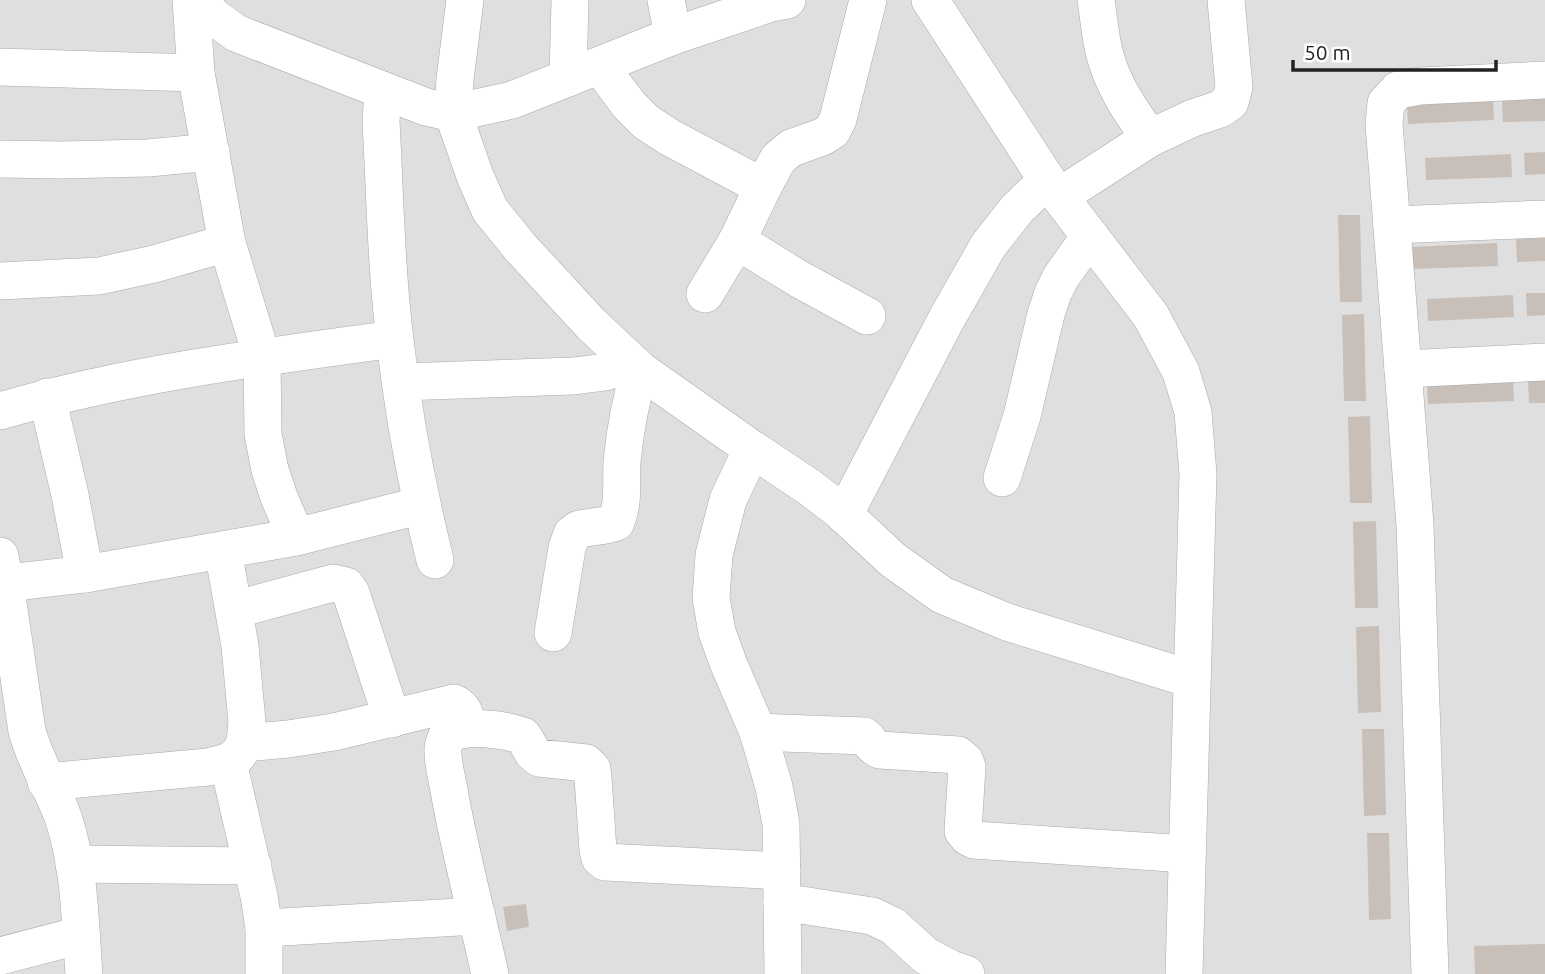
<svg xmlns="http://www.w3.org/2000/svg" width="1545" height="974" viewBox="0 0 1545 974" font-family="Ubuntu,sans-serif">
<rect width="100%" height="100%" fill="#f2efe9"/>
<rect fill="#e0dfdf" x="0" y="0" width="1545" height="974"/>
<g fill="#c7bfb8">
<path d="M1493,98L1494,120L1408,124L1407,102Z"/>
<path d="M1545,98V121L1503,122L1502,100Z"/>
<path d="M1545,152V174L1525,175L1524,153Z"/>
<path d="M1511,154L1512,177L1426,180L1425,158Z"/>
<path d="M1338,215H1360L1362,302H1340Z"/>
<path d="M1545,238V261L1517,262L1516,239Z"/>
<path d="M1497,243L1498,266L1412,269L1411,247Z"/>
<path d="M1526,293H1545V315L1527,316Z"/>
<path d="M1513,295L1514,317L1428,321L1427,299Z"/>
<path d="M1364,314L1366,401H1344L1342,315Z"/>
<path d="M1513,378L1514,401L1428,404L1427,382Z"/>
<path d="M1545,380V403H1529L1528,381Z"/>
<path d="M1370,416L1372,503H1350L1348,417Z"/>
<path d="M1376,521L1378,608H1355L1353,522Z"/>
<path d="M1379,626L1381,712L1358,713L1356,627Z"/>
<path d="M1362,729H1384L1386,815L1364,816Z"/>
<path d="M1367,833H1389L1391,919L1369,920Z"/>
<path d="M526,904L529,927L507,931L503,907Z"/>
<path d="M1545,944V974H1475L1474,946Z"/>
</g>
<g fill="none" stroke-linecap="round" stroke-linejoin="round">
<g stroke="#a9a9a9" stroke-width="38">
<g id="minor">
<path d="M191,0L196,73L227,243L262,357L263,434L270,470L279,497L296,537"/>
<path d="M198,0L214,17L236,33L426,107L453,113L512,100L673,36L771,3L787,0"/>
<path d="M465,0L455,79L453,113L475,176L490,210L520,247L591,324L640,370L752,449L809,487L839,510L893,560L942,595L1007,622L1191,679"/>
<path d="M666,0L673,36"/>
<path d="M930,0L1047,180L1151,316L1181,372L1193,412L1198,474L1184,974"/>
<path d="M1096,0C1099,18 1100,38 1105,55C1113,86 1131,112 1150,138"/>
<path d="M600,66L629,105L646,122L669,137L763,187"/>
<path d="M0,67L196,73"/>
<path d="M568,78L570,0"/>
<path d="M383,91L381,121C385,194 386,268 395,340C403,414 417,487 435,560"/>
<path d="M0,159L62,160L148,158L211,152"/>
<path d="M1060,196L1150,138L1193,118L1220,109L1230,102L1234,87L1226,0"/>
<path d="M1392,225L1545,219"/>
<path d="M737,241L799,279L867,316"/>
<path d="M0,281L99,276L154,264L227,243"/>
<path d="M705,294L737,241L763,187L778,159L791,148L822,137L832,131L838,119L868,0"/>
<path d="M1403,369L1545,362"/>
<path d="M401,382L574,376L605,372L634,364"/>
<path d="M47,397L70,495L85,574"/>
<path d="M0,411C128,374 262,357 394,339"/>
<path d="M752,449L728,500L714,555L711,598L717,632L729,665L758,732L774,787L781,824L783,974"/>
<path d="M1002,478L1022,416L1046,314L1053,293L1061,277L1090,236"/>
<path d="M844,515L947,318L988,246L1017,209L1047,180"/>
<path d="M0,556L5,583L27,731C36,763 52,787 63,817C80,867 80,922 84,974"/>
<path d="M0,584L85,574L296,537L422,505"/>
<path d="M234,610L333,583L346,586L351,593L392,719"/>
<path d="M553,633L567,548L572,534L579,529L606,525L616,522C624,503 621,483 622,462C625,431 630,401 640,370"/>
<path d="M758,732L864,736C870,740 872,748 880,750L958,755L965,761L967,767L963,831L968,837L974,840L1187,854"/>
<path d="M245,743L288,739L334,732L454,703C466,709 465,716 467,728"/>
<path d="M228,762L259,896L264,928V974"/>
<path d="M46,782L208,767L228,762L238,755L245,743L247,722L240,646L223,550"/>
<path d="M74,864L253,866"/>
<path d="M782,902L872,916L893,926L926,956L951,969L966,974"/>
<path d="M264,928L477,916"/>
<path d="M0,956L81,935"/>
<path d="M490,974C477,915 461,856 450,796C448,781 442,764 443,748C443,747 445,740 446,738C457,722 507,730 523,736L533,753L539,758L586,763L592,769L593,778L598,850L600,858L605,862L782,871"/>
<path d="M1430,974L1415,525L1384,124L1386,103L1398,90L1420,86L1545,80"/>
</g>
</g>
<use href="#minor" stroke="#fff" stroke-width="37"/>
</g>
<path d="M1293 60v10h203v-10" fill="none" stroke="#222222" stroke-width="3.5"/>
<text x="1304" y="60" font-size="21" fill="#222222" stroke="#ffffff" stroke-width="5" paint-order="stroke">50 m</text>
</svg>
